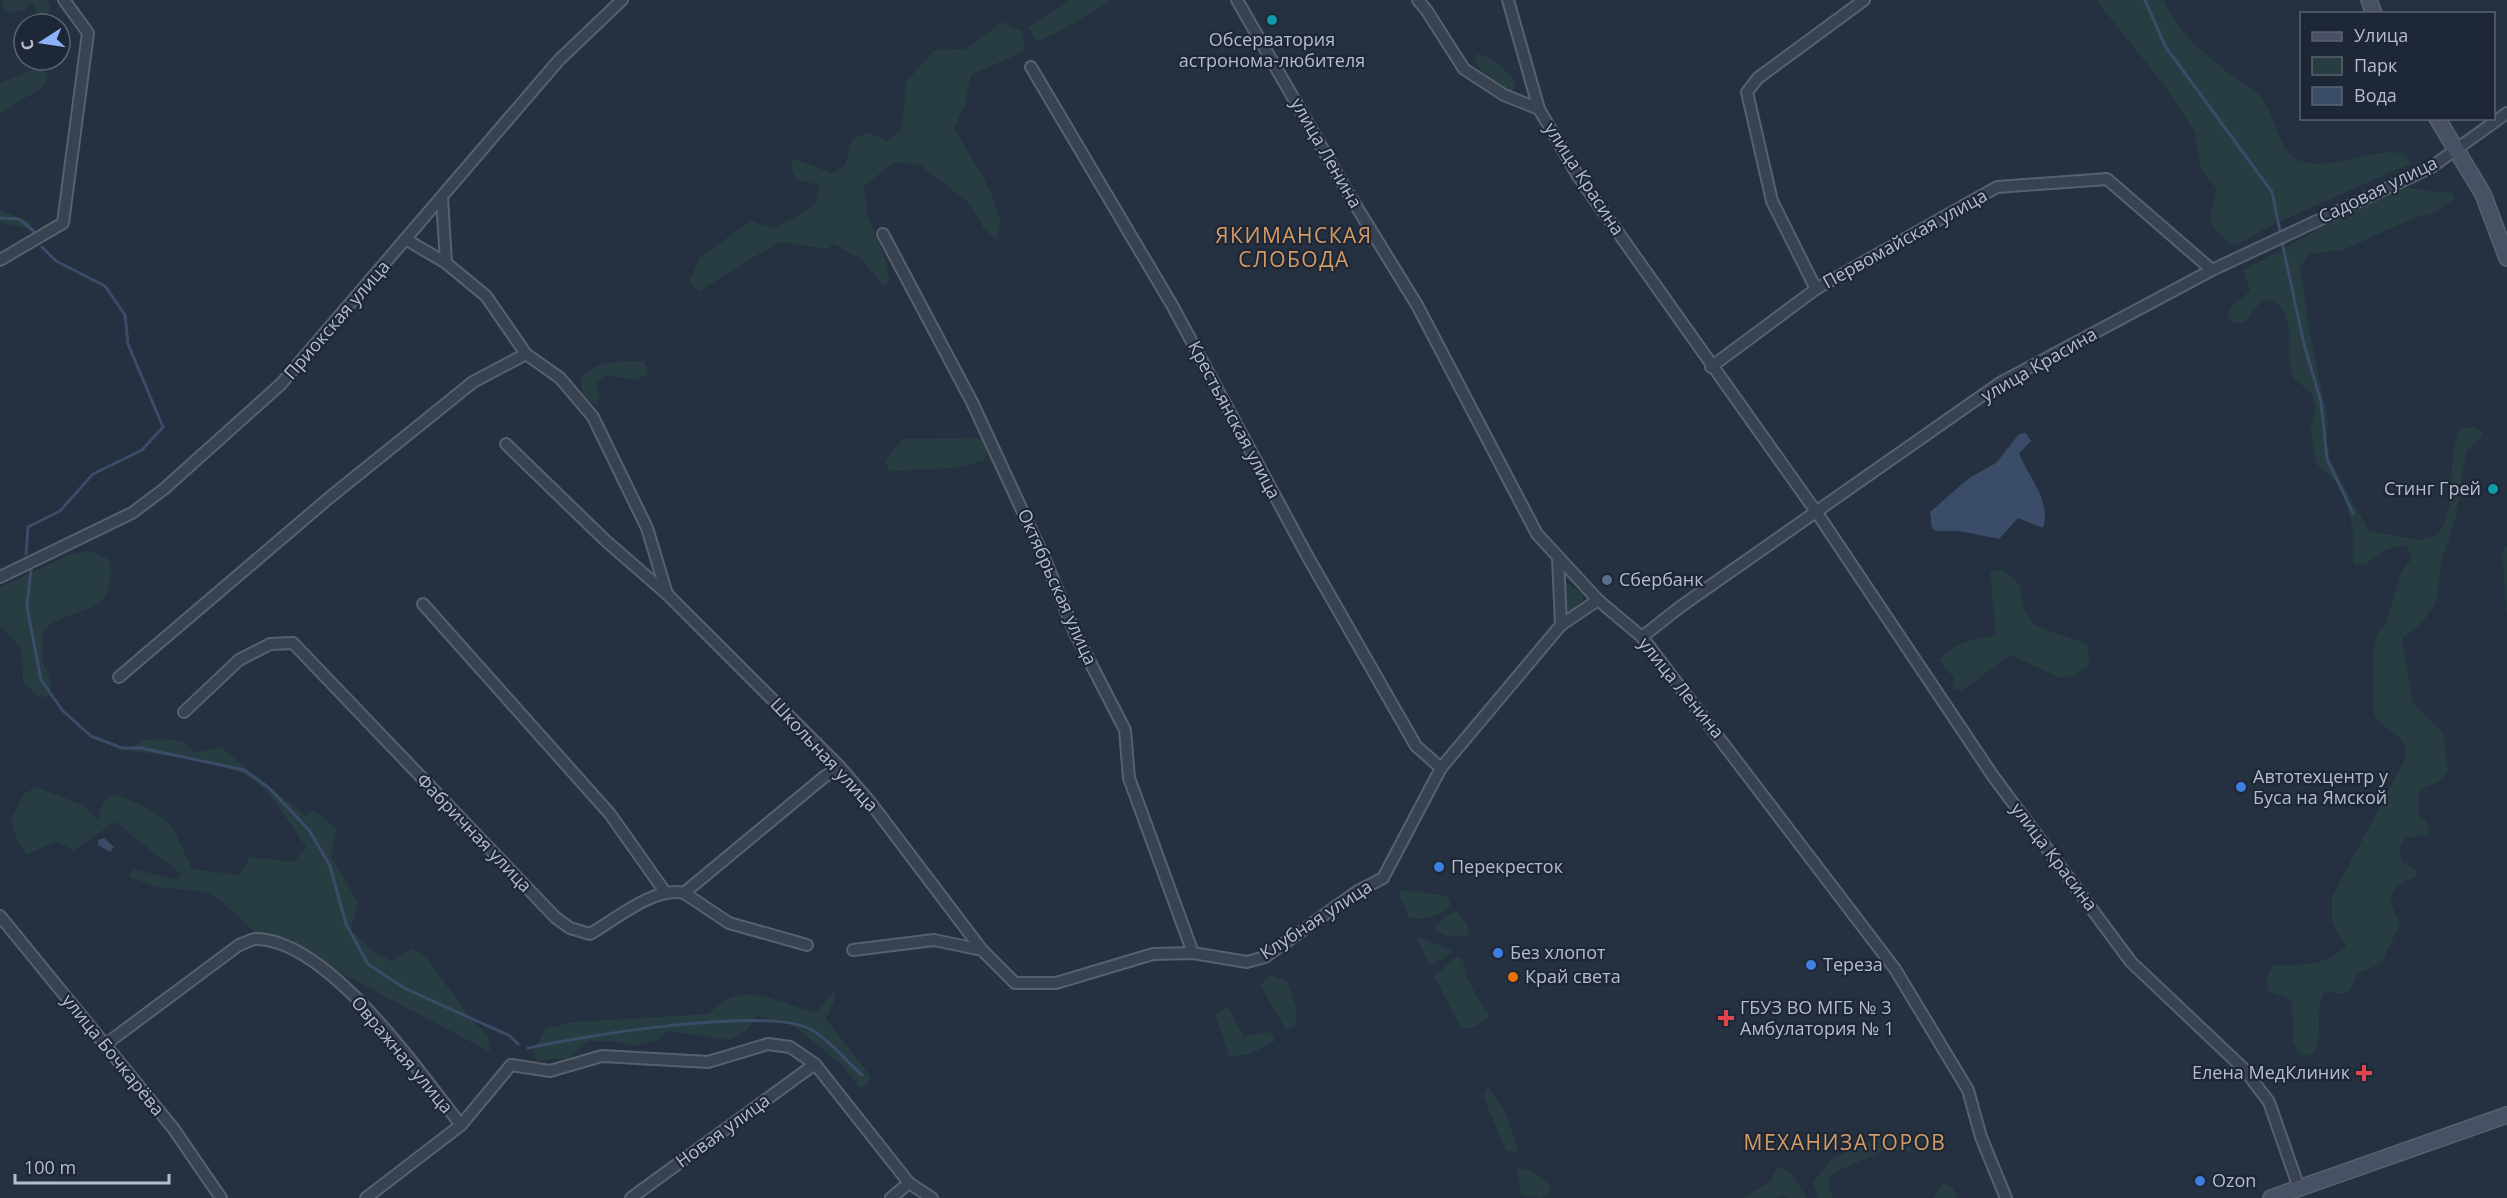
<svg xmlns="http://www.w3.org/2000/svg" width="2507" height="1198" viewBox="0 0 2507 1198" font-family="'Open Sans',sans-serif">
<rect width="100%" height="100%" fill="#253040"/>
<g fill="#273d41">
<path d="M4,0H46L50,5L48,20L38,13L33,2L23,10L9,14L1,4Z"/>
<path d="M1071,0H1112C1086,14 1064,32 1037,41L1028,27Z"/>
<path d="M2096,0H2164C2175,31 2209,57 2234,77C2243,83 2253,89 2260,96C2274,111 2280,152 2296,159C2332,175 2370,145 2405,154L2411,163L2272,225L2235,246C2205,226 2208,222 2217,189L2201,170L2195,132L2163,84Z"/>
<path d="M1002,22L1023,32L1025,51L971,75L965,105L954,128L989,188L1001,221L997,239L984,229L970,204L920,165L896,162L864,185L867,214L885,259L890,282L884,286L861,259L834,244L827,249L779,242L699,291L689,282L700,257L751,221L773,228L802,214L817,201L819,185L796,180L791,166L793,158L832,173L845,165L852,139L869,132L887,142L902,129L906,82L934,50L966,49Z"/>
<path d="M1477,54C1493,56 1507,70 1515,83L1514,92C1495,88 1483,75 1474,59Z"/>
<path d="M32,70H44L49,77L40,89L0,113V83Z"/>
<path d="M2396,186C2415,187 2430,194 2449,192L2454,195L2453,200L2433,213L2412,219L2343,250L2310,254L2300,266L2311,340L2328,419L2327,444L2331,462L2369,531L2420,540L2437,535L2443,526L2450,505L2453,450L2458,432L2462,429L2474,427L2484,434C2480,442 2472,443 2466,452L2456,517L2441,564L2436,603L2422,623L2402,638L2413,703L2443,733L2448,772C2430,796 2417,774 2418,814L2427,822L2429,834L2406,838L2399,848L2402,861L2417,871L2416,876C2387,890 2386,895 2400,924L2381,964L2359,973L2349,991L2344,994L2328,992L2323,994C2315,1014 2324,1036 2313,1053L2303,1056L2298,1053L2293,1042L2292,1000L2268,991L2266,978L2273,965C2303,964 2324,968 2346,946L2332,923V897L2406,757C2404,726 2382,734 2374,713V647L2377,634L2385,625L2401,573L2412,558L2407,546C2392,543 2376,557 2365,565L2354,564C2350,552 2355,544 2353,533C2351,518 2344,493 2335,481C2330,475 2321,471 2318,465C2314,457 2311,437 2311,429C2312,417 2318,409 2313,397C2309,387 2295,384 2292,374C2285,353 2298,309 2269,299L2259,304L2245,323H2234L2227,316L2231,307L2250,291L2243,271Z"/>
<path d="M0,210L31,222L32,230L0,222Z"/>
<path d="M628,361L644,362L649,374L636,380L605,375L597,383L599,398L596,406L583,395L581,379C593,363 608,363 628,361Z"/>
<path d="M977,438L984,439L990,450L983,461L955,468L889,471L885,461L902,439Z"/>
<path d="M2507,545V619L2502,551Z"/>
<path d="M91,551L110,560C117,621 75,602 44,630L42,658L52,685L49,696L38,698L23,681L22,649L0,625V587L69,555Z"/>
<path d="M2002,569L2019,584L2024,610L2034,625L2087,644L2090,666L2073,676L2061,678L2010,655L1963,690L1953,689L1954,678L1939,660C1954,642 1975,638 1996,636L1990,572Z"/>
<path d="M1568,583L1583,594L1584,599L1567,615L1564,613L1565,585Z"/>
<path d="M167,739L182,741L196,753L220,747L306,816L313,810L337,829L331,857L358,902L351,930L373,951L392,961L412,949L426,957L470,1018L488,1036L490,1052L337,971L269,946L222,902L207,892L158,887L129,877L133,869L177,880L181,874L115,822L73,851L56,841L27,855L18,842L11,820L24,794L36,787L83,805L98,819L103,803L114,794C135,802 162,811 174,831C181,842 186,857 192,869L239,875L250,857L294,862L306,847C290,824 275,796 252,779C229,763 155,753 127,751L142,740Z"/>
<path d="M1403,890L1448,896L1451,905C1440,915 1422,922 1408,917L1399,893Z"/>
<path d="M1457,911L1468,926L1469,934L1465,937L1447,936L1433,929L1444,918Z"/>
<path d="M1416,936L1451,950L1452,953L1430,966Z"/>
<path d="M1456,958H1461L1466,968L1465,975L1483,1007L1488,1011V1017C1480,1024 1472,1030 1461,1028L1434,976Z"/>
<path d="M1271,975L1287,981L1297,1008L1295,1026L1286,1030L1260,985Z"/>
<path d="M834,992L836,997L826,1019L871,1077L866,1086L859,1087L843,1066L793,1025L758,1016L747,1030L729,1040L669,1031L657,1040L634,1046L613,1041H589L569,1058L536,1061L534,1050L545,1029L573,1022L709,1014C743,976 775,1004 816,1012Z"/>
<path d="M1228,1007L1244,1036L1272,1032L1275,1041L1250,1054L1230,1057L1215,1014Z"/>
<path d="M1488,1087L1507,1115L1518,1151H1506L1483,1096Z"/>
<path d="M1893,1130L1912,1149L1909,1154L1892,1147L1831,1174L1828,1186L1833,1198H1818L1813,1183L1830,1160Z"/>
<path d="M1778,1166L1790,1172L1807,1198H1788L1784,1195L1776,1198H1742L1770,1182Z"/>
<path d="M1517,1168C1531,1169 1543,1176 1551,1188L1549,1195L1541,1198L1521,1195Z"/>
<path d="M1943,1183L1953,1188L1957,1198H1934Z"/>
</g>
<g fill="#3b4c69">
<path d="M2026,433L2031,441L2019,453C2028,477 2052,501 2043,528L2018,518L1999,539L1959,531H1936L1932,528L1930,512L1969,478L1996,463L2019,434Z"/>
<path d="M104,838L114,847L110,852L98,845V840Z"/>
</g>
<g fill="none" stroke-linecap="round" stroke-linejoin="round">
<g stroke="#3b4c69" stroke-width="3">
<path d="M2145,0L2165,46L2272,192L2280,231"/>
<path d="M0,218L19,219L36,233"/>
<path d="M2282,242L2304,344L2321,402L2327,459L2353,513"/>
<path d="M26,554L28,527L60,511L93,474L142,450L163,427L128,344L125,315L105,286L56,261L42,247"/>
<path d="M31,569L27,607L41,680L63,711L91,736L122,748H141L244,770L268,787L309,830L330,866L346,924L368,964L404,988L510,1036L518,1044"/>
<path d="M528,1048C582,1036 765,1006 810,1029C829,1039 846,1061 862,1075"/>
</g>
<g stroke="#57606d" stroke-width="14">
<g id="street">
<path d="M1237,0L1348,193L1417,305L1537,534L1598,600L1642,637L1895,969L1968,1090L1981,1137L2006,1198"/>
<path d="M1418,0L1427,11L1464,69L1504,95L1539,109L1578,176L1817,513L1993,776L2131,962L2244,1069L2269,1102L2299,1188"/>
<path d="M1508,0L1539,109"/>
<path d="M1031,67L1172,305L1309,559L1416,746L1441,768"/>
<path d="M883,234L972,402L1046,562L1075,633L1125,730L1129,778L1193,953"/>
<path d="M407,240L446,263L442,198"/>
<path d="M0,260L63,223L88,33L64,0"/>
<path d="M446,263L486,296L526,354L560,378L593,417L647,528L667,594"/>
<path d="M1816,289L1772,201L1747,92L1758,78L1864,0"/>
<path d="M1711,367L1816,289L1997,187L2107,179L2212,270"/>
<path d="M506,444L606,541L667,594L840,767L870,802L982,950L1015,983H1056L1153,954L1193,953L1247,962L1265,957L1358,891L1383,878L1441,768L1561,625"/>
<path d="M1558,557L1561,625L1598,600"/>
<path d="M0,577L132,513L164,489L281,384L559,60L622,0"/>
<path d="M423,604L610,814L665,892"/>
<path d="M1642,637L1680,607L2000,383L2212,270L2430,168L2507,113"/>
<path d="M119,677L329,498L473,382L526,354"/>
<path d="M184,712L239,660L270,644L293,643L556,918L570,928L590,934C615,920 654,886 684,893L729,923L807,945"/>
<path d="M684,893L824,777L840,767"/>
<path d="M0,916L173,1128L221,1198"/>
<path d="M853,950L934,940L982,950"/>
<path d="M106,1044L239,945C245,943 251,939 256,939C329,940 419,1072 461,1125L511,1065L550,1071L602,1056L708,1062L768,1044L790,1047L815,1064L909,1183L932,1198"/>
<path d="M366,1198L461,1125"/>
<path d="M631,1198L815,1064"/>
<path d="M891,1198L909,1183"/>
</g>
</g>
<g stroke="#57606d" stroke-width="18">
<g id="secondary">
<path d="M2369,0L2374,14"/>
<path d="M2437,118L2483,194L2507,258"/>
<path d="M2271,1198L2507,1115"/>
</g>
</g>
<use href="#street" stroke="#394250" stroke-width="10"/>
<use href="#secondary" stroke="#485063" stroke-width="15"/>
</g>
<g fill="#0f9aa8" stroke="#1e2735" stroke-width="2">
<circle cx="1272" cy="20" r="6"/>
<circle cx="2493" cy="489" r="6"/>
</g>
<circle fill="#5c6f8a" stroke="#1e2735" stroke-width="2" cx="1607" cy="580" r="6"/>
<g fill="#3f7fe0" stroke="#1e2735" stroke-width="2">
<circle cx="2241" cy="787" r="6"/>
<circle cx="1439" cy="867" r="6"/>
<circle cx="1498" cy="953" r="6"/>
<circle cx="1811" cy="965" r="6"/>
<circle cx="2200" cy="1181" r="6"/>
</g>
<circle fill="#e8710a" stroke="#1e2735" stroke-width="2" cx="1513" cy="977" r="6"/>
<g fill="#e0444e" stroke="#1e2735" stroke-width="2">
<path d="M1723 1009h6v6h6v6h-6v6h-6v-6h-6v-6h6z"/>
<path d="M2361 1064h6v6h6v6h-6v6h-6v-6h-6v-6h6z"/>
</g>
<g text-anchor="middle" stroke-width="4.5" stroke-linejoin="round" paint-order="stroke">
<g font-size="18" fill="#b6bdca" stroke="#1e2735" text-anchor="start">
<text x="1272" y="46" text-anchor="middle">Обсерватория<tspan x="1272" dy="21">астронома-любителя</tspan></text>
<text x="2481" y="495" text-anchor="end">Стинг Грей</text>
<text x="1619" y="586">Сбербанк</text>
<text x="2253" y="783">Автотехцентр у<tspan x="2253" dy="21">Буса на Ямской</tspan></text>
<text x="1451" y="873">Перекресток</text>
<text x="1510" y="959">Без хлопот</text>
<text x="1823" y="971">Тереза</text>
<text x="1525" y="983">Край света</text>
<text x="1740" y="1014">ГБУЗ ВО МГБ № 3<tspan x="1740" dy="21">Амбулатория № 1</tspan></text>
<text x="2350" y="1079" text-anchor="end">Елена МедКлиник</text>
<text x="2212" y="1187">Ozon</text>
</g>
<g font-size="18" fill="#b6bdca" stroke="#1e2735">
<text transform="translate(1326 153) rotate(60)" y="6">улица Ленина</text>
<text transform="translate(1584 179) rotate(57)" y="6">улица Красина</text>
<text transform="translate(2378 190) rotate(-26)" y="6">Садовая улица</text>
<text transform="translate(1905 239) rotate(-29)" y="6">Первомайская улица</text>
<text transform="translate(337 320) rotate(-49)" y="6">Приокская улица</text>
<text transform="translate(2039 365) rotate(-30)" y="6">улица Красина</text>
<text transform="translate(1234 420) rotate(62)" y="6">Крестьянская улица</text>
<text transform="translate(1057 587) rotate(66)" y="6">Октябрьская улица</text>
<text transform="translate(1681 688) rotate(51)" y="6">улица Ленина</text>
<text transform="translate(824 755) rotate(47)" y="6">Школьная улица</text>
<text transform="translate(474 833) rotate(46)" y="6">Фабричная улица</text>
<text transform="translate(2054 857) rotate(53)" y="6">улица Красина</text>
<text transform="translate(1316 920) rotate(-33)" y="6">Клубная улица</text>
<text transform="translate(113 1055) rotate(51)" y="6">улица Бочкарёва</text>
<text transform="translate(402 1055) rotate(50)" y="6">Овражная улица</text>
<text transform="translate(723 1131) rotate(-36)" y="6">Новая улица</text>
</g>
<g font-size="21" letter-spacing="1.5" fill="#d59b66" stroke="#1e2735">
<text x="1294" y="243">ЯКИМАНСКАЯ<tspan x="1294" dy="24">СЛОБОДА</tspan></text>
<text x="1845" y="1150">МЕХАНИЗАТОРОВ</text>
</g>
</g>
<rect x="2300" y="12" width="195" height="108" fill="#1e2735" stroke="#5b6371" stroke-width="1.5"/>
<rect x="2312" y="32" width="30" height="9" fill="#485063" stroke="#5b6371" stroke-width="1.5"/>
<text x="2354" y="42" font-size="18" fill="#b6bdca">Улица</text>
<rect x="2312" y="57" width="30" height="18" fill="#273d41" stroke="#5b6371" stroke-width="1.5"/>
<text x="2354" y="72" font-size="18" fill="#b6bdca">Парк</text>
<rect x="2312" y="87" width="30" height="18" fill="#3b4c69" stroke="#5b6371" stroke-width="1.5"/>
<text x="2354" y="102" font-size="18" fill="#b6bdca">Вода</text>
<g transform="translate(42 42) rotate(258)"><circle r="28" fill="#1e2735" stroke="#5b6371" stroke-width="1.5"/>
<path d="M0-4.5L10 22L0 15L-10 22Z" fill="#8eb2f7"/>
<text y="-9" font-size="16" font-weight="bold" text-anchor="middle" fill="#b6bdca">С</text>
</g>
<path d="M15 1174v9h154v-9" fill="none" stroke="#b6bdca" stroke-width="3"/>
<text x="24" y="1174" font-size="18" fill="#b6bdca" stroke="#1e2735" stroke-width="4.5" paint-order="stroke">100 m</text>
</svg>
